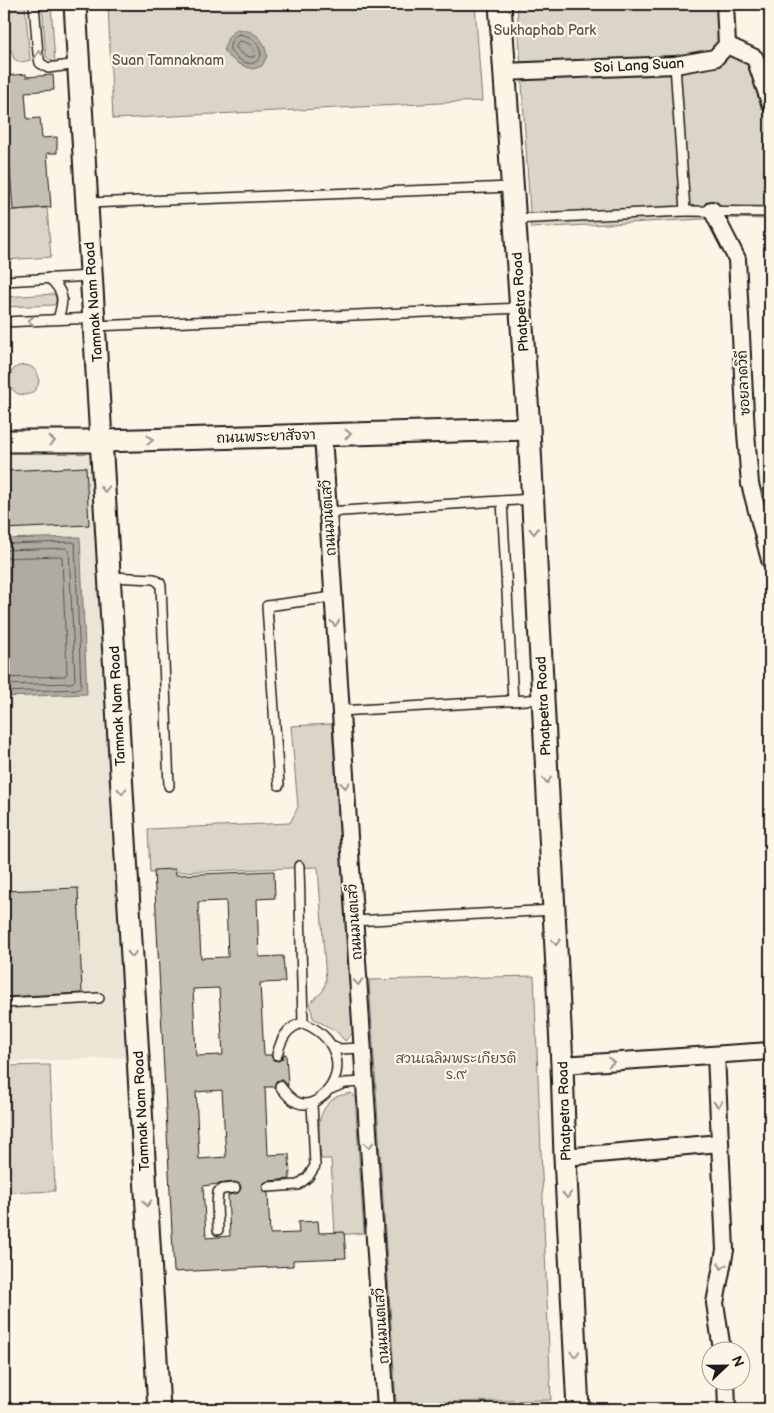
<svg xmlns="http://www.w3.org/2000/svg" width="774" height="1413" viewBox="0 0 774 1413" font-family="'Balsamiq Sans','Playpen Sans Thai',sans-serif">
<rect width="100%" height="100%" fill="#fcf5e5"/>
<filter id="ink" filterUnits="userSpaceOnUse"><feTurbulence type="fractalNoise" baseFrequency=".02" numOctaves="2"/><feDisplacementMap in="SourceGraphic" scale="10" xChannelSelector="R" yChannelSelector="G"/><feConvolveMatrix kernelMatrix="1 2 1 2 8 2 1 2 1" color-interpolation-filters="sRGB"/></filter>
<g filter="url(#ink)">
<path fill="#ebe5d6" d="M4,441H102L138,1057L4,1062Z"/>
<g fill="#dbd5c8" stroke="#7c7872">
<path d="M4,4H25L30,60C24,62 20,63 14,59L11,50H4Z"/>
<path d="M42,4H51L55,63L46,57Z"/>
<path d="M108,4H475L482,101L113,119Z"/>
<path d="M517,4H719L733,46L770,83V219L722,218L531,228Z"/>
<path d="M47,208L51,257L4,260V211Z"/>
<path d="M54,294L56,298V303L54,305L4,307V297Z"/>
<circle cx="24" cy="380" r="15"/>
<path d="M332,724L353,1033L345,1041L337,1032L313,1018L310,1003L323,991L326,981L318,867L150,873L148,829L290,823L298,807L291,726Z"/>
<path d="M534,976L551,1400L396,1403L369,980Z"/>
<path d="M50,1065L55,1191L4,1193V1066Z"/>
<path d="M351,1093L355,1096L364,1233L335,1235L331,1159H321C319,1137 313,1112 336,1097C340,1095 347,1094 351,1093Z"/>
</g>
<g fill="#b0aba1" stroke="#75726c">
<path d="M237,29C255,31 264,37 267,56L262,66L253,69C241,66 232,61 224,51C226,40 228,35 237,29Z"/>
<path d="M80,537L87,694L4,697V539Z"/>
</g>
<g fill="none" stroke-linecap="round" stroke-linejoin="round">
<g stroke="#575551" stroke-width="1">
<path d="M239,34C252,36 259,42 261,55C254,71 238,61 230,50C229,43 233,37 239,34Z"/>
<path d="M239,41C247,41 257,47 254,57C248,58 238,53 236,47Z"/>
<path d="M4,544L73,542L75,543L81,686L79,689L4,692"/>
<path d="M4,550L67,548L69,550L75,680L72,683L4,685"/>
<path d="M4,558L60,556L62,557L67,673L65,676L4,678"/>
</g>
</g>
<g fill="#c4c0b3" stroke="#1c1c1c" fill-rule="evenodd">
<path d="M26,74V77L53,75L54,90L25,92L27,119L40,118L42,138L57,137V153H47L51,207L13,210L9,157L4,158V76Z"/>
<path d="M86,467L89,525L4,529V471Z"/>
<path d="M175,869L176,875L274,871L275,898L257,899L259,957L283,956L285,982L260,983L264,1055H271L273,1060L278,1061L282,1059L284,1054H286L288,1086L283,1080H280L276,1081L274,1087H265L268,1155L289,1154L290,1179L268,1181L262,1185L263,1191L268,1193L270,1234L299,1233L298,1222L318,1221L319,1233L344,1232L346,1258L293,1260V1266L174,1272L154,870ZM226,901L228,957L201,958L198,902ZM219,988L223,1055L196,1056L193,989ZM222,1090L226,1157L199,1159L196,1092ZM234,1182L240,1184L241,1188L238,1193L228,1195L230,1236L206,1238L203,1186Z"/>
<path d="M78,888L82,993L4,997V891Z"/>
</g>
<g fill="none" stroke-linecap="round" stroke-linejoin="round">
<g stroke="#1c1c1c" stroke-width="12">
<g id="service">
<path d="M34,4L38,54L40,63L48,68L78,64"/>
<path d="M87,203L512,187"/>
<path d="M685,211L770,212"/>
<path d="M514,219L685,211L675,65"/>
<path d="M49,278C65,292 64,300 58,319"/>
<path d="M4,281L91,276"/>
<path d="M4,322L94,318"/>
<path d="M94,326L520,308"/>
<path d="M502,501L513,701"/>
<path d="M327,512L532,499"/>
<path d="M110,577L154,579L160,583L161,586L169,786"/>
<path d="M340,711L543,699"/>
<path d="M279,785L267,606L333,597"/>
<path d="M299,866L303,1023"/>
<path d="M354,921L554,910"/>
<path d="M4,1003L99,998"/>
<path d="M331,1045L340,1049L362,1048"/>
<path d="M277,1055C281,1040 286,1027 303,1023C334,1035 349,1067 325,1094C319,1099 313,1104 304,1104C294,1104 286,1094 280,1086"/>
<path d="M328,1090L345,1083L365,1082"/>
<path d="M268,1187L298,1185L308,1177L315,1166L312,1103"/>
<path d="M218,1230L217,1204L218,1192L223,1189L235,1188"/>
</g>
</g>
<g stroke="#1c1c1c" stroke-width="20">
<g id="minor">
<path d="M727,45L755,58L770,103"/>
<path d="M504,72L675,65L715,58L727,45L725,4"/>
<path d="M712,210L737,259L746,433L750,484L770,560"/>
<path d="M323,435L386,1409"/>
<path d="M716,1055L725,1250L715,1303L722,1350"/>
<path d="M562,1065L770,1051"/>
<path d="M565,1157L720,1143"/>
<path d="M726,1380L727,1409"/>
</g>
</g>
<g stroke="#1c1c1c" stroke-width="25">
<g id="tertiary">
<path d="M75,4L159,1409"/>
<path d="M500,4L529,429L562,1065L565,1157L578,1409"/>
<path d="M4,441H102L529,429"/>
</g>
</g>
<use href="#service" stroke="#fcf5e5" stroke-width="9"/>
<use href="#minor" stroke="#fcf5e5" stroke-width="16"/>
<use href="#tertiary" stroke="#fcf5e5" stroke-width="21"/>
</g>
<defs><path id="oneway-chevron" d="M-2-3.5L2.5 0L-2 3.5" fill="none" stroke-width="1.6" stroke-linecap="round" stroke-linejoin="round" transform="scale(1.25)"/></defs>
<g stroke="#97938b">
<use href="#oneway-chevron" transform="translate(39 54) rotate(-100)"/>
<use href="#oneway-chevron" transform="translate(31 321) rotate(177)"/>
<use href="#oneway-chevron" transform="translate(348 434) rotate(-1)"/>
<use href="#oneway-chevron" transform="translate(150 440) rotate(-1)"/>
<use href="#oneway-chevron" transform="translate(52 441)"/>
<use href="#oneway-chevron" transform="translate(105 489) rotate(87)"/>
<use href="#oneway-chevron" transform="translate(534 531) rotate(87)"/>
<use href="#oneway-chevron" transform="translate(335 623) rotate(86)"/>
<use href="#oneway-chevron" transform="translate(547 780) rotate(87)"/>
<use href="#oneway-chevron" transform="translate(345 785) rotate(86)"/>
<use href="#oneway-chevron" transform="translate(122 791) rotate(87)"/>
<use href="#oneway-chevron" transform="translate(556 942) rotate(87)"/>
<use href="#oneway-chevron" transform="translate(132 954) rotate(87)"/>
<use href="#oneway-chevron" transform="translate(358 982) rotate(86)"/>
<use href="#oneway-chevron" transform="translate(611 1062) rotate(-3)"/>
<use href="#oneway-chevron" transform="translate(718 1104) rotate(87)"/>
<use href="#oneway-chevron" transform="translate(369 1145) rotate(86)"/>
<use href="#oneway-chevron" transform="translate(567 1195) rotate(87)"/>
<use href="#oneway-chevron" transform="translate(147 1203) rotate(87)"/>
<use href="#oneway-chevron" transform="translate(722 1266) rotate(101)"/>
<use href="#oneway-chevron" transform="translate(575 1354) rotate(87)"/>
</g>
</g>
<g text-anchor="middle" stroke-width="4.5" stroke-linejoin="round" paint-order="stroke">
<g font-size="14" fill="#555450" stroke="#fcf5e5">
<text x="545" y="35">Sukhaphab Park</text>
<text x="168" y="65">Suan Tamnaknam</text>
<text x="456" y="1063">สวนเฉลิมพระเกียรติ<tspan x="456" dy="16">ร.๙</tspan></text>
</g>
<g font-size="14" fill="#1c1c1c" stroke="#fcf5e5">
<text transform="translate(639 65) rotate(-3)" y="5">Soi Lang Suan</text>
<text transform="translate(93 302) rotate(-94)" y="5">Tamnak Nam Road</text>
<text transform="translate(520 302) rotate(-94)" y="5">Phatpetra Road</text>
<text transform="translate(743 383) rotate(-93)" y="5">ซอยลาดวิถี</text>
<text transform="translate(266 436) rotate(-2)" y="5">ถนนพระยาสัจจา</text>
<text transform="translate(328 518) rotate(-94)" y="5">ถนนมนตเสวี</text>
<text transform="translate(117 706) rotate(-93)" y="5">Tamnak Nam Road</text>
<text transform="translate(543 706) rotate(-93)" y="5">Phatpetra Road</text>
<text transform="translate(354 922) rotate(-94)" y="5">ถนนมนตเสวี</text>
<text transform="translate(141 1111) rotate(-93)" y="5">Tamnak Nam Road</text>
<text transform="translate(564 1111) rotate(-92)" y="5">Phatpetra Road</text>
<text transform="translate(381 1326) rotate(-94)" y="5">ถนนมนตเสวี</text>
</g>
</g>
<rect width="774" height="1413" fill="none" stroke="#fcf5e5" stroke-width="20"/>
<rect x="10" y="10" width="754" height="1393" fill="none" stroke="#1c1c1c" stroke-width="2" filter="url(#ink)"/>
<g transform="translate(726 1366) rotate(68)"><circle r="24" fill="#fcf5e5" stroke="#a29e95"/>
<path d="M0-4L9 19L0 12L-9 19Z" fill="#1c1c1c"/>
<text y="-8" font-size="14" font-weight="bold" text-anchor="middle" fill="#1c1c1c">N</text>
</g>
</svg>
